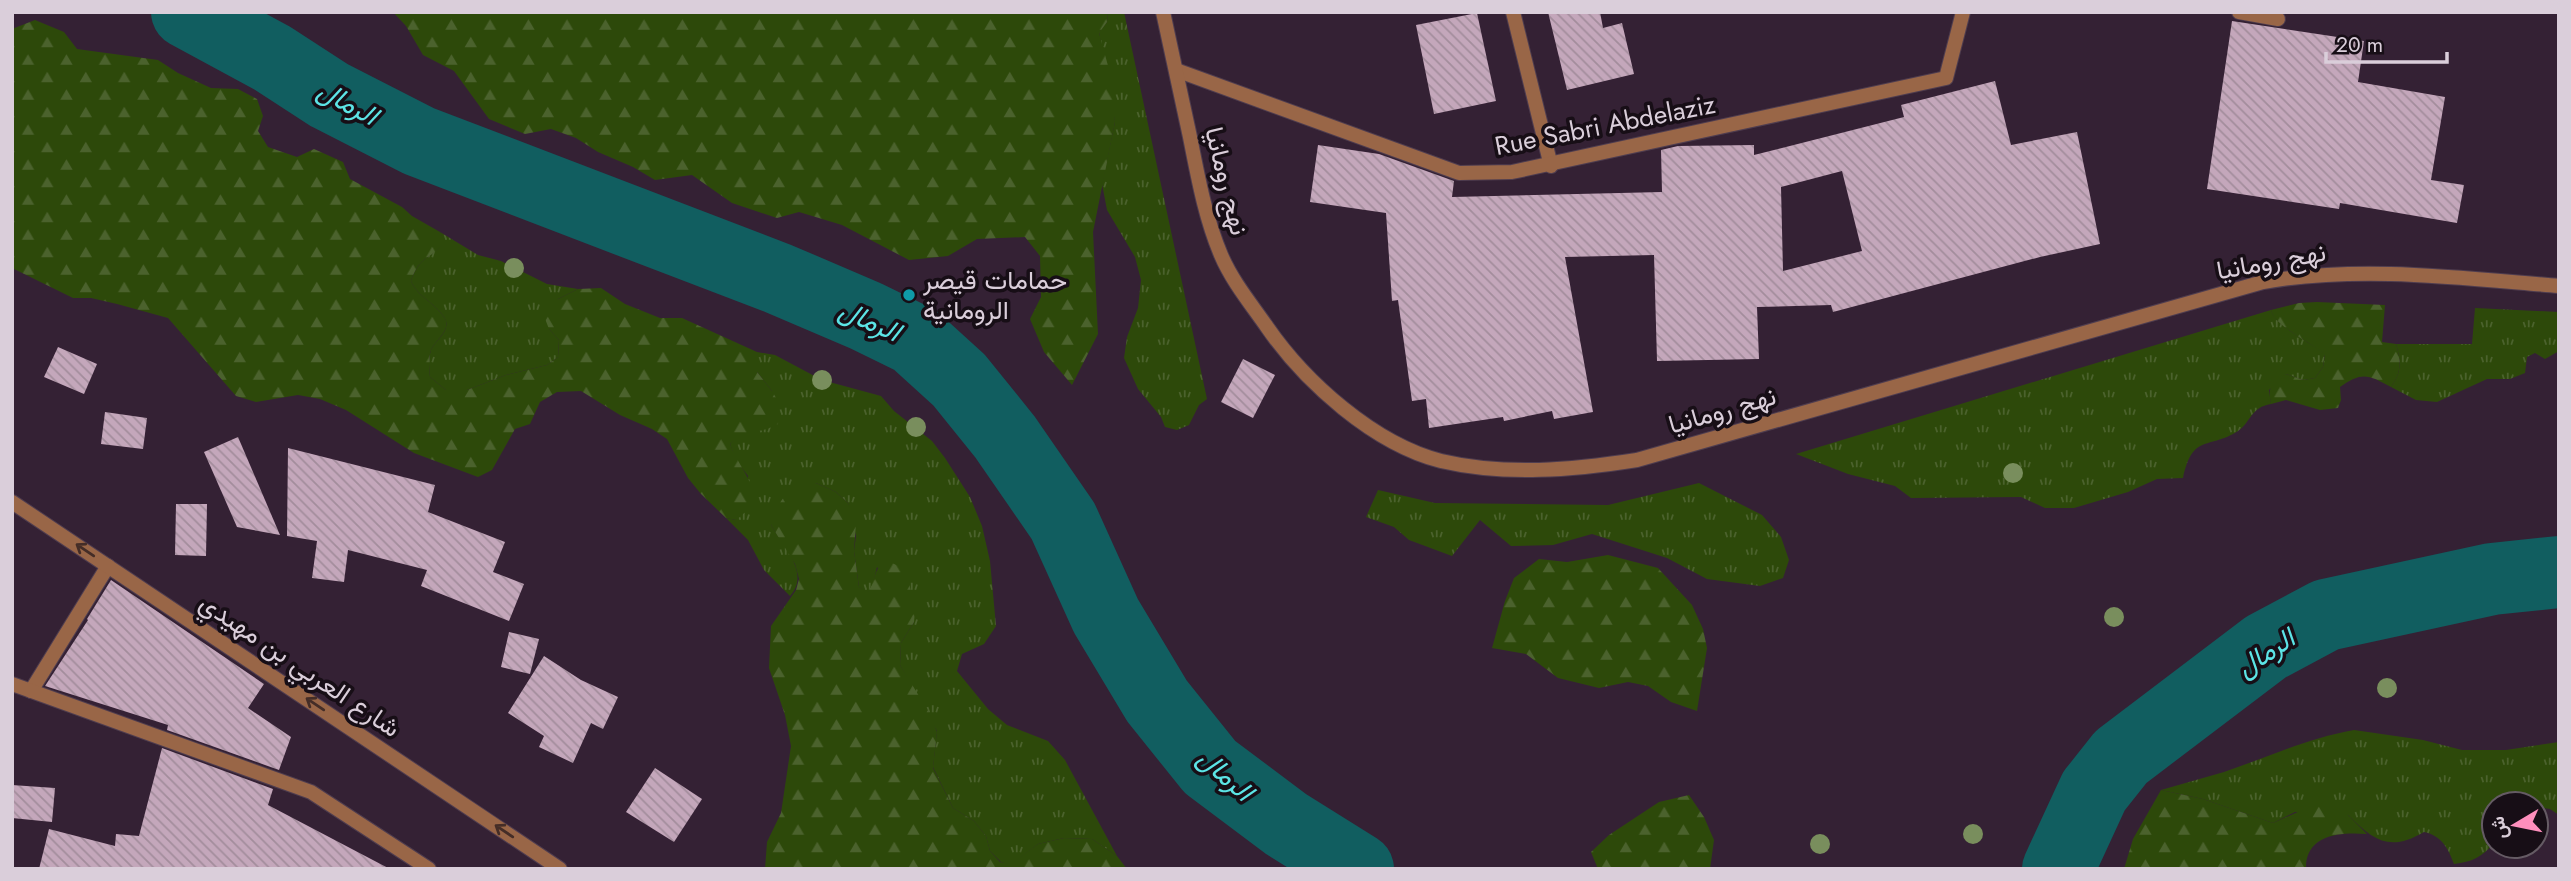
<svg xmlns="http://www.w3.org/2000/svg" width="2571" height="881" viewBox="0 0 2571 881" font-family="Jost,Vazirmatn,sans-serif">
<defs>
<pattern id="grass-tufts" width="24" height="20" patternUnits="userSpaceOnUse" patternTransform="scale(1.75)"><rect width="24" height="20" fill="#2d490a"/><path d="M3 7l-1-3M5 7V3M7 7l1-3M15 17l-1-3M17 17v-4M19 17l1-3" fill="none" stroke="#4b622d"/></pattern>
<pattern id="forest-firs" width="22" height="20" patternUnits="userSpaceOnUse" patternTransform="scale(1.75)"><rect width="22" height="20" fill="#2d490a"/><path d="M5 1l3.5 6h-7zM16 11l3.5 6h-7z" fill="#4b622d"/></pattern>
<pattern id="building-back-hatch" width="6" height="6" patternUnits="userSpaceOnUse" patternTransform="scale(1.75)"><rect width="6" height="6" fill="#c4a7bb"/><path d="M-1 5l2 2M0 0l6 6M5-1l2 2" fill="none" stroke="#a38d9c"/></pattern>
</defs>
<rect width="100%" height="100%" fill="#342134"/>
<g fill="url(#grass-tufts)">
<path d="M1108,12H1124L1207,399L1199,405L1189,425L1177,430L1165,427L1161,417L1138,389L1124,358L1127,337L1138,308L1141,280L1135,257L1107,210L1102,184L1115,122L1099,32L1107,22Z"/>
<path d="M440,232L478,255L501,261L547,284L578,289L558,299L549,329L559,340L558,357L547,365L506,375L467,390H446L430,377C429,368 428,360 431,350C435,340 453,330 444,317C434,302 418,297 411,281C420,255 429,261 444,242Z"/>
<path d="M2475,308L2559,312V351L2545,359L2535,353L2527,357L2525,373L2510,379H2487L2437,402L2416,400L2391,387C2402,372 2401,361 2396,344H2472Z"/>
<path d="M2271,310C2274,325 2311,343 2325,354L2323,367L2315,378L2303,380L2286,374L2269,390L2271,404C2251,407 2251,422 2238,431C2208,450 2193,433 2183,478L2157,479L2128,492L2074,508H2045L2021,497L1911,498L1895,486L1848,474L1796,454Z"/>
<path d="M757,352L775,355L822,380L881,396L894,411L932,441L945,458L970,497L982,526L990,561L996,626L984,644L962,654L957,671L988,709L1007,725L1048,741L1065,760L1117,856L1092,839L1064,838L1038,844L1011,865L1001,862L990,851L986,836L974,821L953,808L933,767L937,731L900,665L901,643L914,622L877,567L873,584L868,593L859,587L854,551L856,536L848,503L836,492L816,483L771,525C783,545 811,574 790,596L764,570L748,540L726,518L736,520L748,476L736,460L730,444L739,435L754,431L772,391L757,372Z"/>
<path d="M1699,483L1762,515L1781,537L1789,560L1783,578L1760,586L1707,579L1667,558L1592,534L1553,545L1511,546L1480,520L1452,556L1409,540L1394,527L1366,517L1378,490L1435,503L1608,505Z"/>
<path d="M2354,730L2423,740L2462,750H2506L2559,742V815L2550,809L2536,807V804H2494V843C2482,857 2472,862 2454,864C2448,848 2442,836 2424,832C2390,852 2374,841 2348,815L2295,812L2273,823L2203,799L2161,790C2182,784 2203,778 2224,772C2268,757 2308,738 2354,730Z"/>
</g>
<g fill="url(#forest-firs)">
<path d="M393,12H1108L1107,22L1099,33L1110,73L1115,122L1093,232L1098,334L1072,385L1044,352L1030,319L1041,297L1040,256L1025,237L977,239L948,256L909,260L842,225L799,212L777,218L732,203L692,175L655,180L633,167L598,152L576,138L551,129L525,134L489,119L454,71L423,55L406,26Z"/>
<path d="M35,20L64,32L77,49L158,60L178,73L211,88L238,89L257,99L263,116L258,131L268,147L297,157L314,149L343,162L350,179L402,207L412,216L440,232L445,242C430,260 419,256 411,281C418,297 434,302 444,317C453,329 435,340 431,350C428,360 429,368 430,377L446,390H467L506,375L547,365L558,357L559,340L549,329L544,316L558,299L578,289L601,288L625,304L660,318H682L757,352V372L772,391L779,403L778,424C761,434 746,429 730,444C741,474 771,494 736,520L726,518L701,494L688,478L667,439L652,429L620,415L581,391L557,392L540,402L530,424L515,429L492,470L478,477L414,453L346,410L320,399L298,395L256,402L236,396L168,318L117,304L91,298H73L12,268V29Z"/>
<path d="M2317,302L2385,305L2382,342L2396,344C2401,361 2402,372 2391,387C2369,375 2362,371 2340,387L2341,400L2338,408L2320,410L2286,400L2271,404C2268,388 2270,381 2286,374L2303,380L2315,378L2323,367L2325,355C2311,342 2274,326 2271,310L2299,303Z"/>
<path d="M816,483L836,492L848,503L856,523L854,551L859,587L868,592C876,580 873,570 885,560L901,567L908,578L915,610L914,622L901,643L900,665L930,714L937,732L933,768L953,808L974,821L986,836L990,851L1000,862L1011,864L1038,844L1064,838L1092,839L1117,856L1127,869H765L767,842L781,813L791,746L785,715L769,668L771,626L796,590L799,579L795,564L771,525C783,491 784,494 816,483Z"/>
<path d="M1608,555L1658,568L1692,605L1703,629L1707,648L1697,711L1671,702L1648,686L1628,682L1599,688L1558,678L1526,654L1492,648L1505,601L1514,578L1539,559L1567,562Z"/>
<path d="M2161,790L2203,799L2273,823L2311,806L2328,803L2348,815L2367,834C2341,832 2305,834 2306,869H2124L2133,839Z"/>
<path d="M1689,795L1704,817L1714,840L1710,869H1598L1591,852L1609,835L1659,802Z"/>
</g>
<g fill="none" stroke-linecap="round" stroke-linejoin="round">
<g stroke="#115e60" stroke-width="72">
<path d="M187,12L272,58L329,95L419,141L777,278L866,316L915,340L959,380L1005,437L1063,521L1106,616L1157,701L1210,767L1286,824L1358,869"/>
<path d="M2058,869L2094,791L2121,757L2266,647L2326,615L2492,579L2559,572"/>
</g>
</g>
<g fill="url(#building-back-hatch)" fill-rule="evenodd">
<path d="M1548,12H1600L1603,28L1622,23L1634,74L1567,90Z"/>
<path d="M1477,13L1496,101L1434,114L1416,25Z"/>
<path d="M2232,21L2364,41L2358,82L2445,97L2431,180L2464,185L2457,223L2340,203L2339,209L2207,189Z"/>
<path d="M1995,81L2011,145L2077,132L2100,244L2040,257L1833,312L1831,305L1757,307L1759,359L1657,361L1654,255L1565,257L1593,412L1554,419L1552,411L1504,421L1503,417L1429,428L1426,399L1412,401L1398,300L1392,301L1386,213L1310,202L1318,145L1379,154L1454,181L1452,197L1662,192L1661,150L1678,146L1754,145V155L1904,117L1901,105ZM1842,171L1862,251L1783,271L1781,187Z"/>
<path d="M58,347L97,364L84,394L44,377Z"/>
<path d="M1243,359L1275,375L1253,418L1221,402Z"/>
<path d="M105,412L147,418L143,449L101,444Z"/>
<path d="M238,437L280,535L237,527L204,452Z"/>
<path d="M288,448L435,485L428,512L505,542L493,572L524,584L509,621L421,586L427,570L348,550L344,582L312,578L317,541L287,536Z"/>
<path d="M176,504H207L206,556L175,555Z"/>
<path d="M111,580L264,684L248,708L291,737L279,770L167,730L168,725L45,686L88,620L87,619Z"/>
<path d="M509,632L539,639L530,674L501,667Z"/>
<path d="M544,656L581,680L618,697L603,729L591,723L573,763L539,747L544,736L508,713Z"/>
<path d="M162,748L273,789L268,805L390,869H39L49,829L115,846L116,834L139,836Z"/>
<path d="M655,768L702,799L674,842L626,812Z"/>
<path d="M12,785L55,788L52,822L12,818Z"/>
</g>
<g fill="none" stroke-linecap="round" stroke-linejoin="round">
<g stroke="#4f3d4f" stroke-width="16">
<path id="service" d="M31,691L108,566"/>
</g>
<g stroke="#4f3d4f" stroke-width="16">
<g id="minor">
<path d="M1513,12L1551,166"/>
<path d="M2239,12L2278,19"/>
<path d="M1176,70L1459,173L1512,172L1946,78L1963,12"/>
<path d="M12,684L311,792L429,869"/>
</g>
</g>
<g stroke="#4f3d4f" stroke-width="16">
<g id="tertiary">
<path d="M1163,12C1172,54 1181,95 1190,137C1198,177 1205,217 1221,255C1232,281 1251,304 1267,327C1305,382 1374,444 1441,461C1505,476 1573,470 1637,460L2263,282C2361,265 2461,278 2559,286"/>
<path d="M12,502L560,869"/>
</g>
</g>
<use href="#service" stroke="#996647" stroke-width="14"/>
<use href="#minor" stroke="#996647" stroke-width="14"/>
<use href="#tertiary" stroke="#996647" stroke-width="14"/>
</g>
<g fill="#798e5d">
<circle cx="514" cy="268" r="10"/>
<circle cx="822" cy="380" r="10"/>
<circle cx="916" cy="427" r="10"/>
<circle cx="2013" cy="473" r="10"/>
<circle cx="2114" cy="617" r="10"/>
<circle cx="2387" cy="688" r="10"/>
<circle cx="1973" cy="834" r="10"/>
<circle cx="1820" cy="844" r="10"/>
</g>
<defs><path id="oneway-shaft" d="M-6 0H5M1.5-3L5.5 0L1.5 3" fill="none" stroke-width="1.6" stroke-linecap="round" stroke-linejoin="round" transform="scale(1.75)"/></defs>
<g stroke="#442d27">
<use href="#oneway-shaft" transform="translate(85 550) rotate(-146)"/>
<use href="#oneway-shaft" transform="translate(315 704) rotate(-146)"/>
<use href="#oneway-shaft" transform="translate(504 831) rotate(-146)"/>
</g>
<circle fill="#0f9aa8" stroke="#170e16" stroke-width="2.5" cx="909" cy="295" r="7"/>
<g text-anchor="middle" stroke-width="7" stroke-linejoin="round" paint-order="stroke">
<g font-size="26" fill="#daceda" stroke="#170e16">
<text transform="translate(1605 125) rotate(-11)" y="9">Rue Sabri Abdelaziz</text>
<text transform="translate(1227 181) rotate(76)" y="9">نهج رومانيا</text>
<text transform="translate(2271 261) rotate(-10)" y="9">نهج رومانيا</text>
<text transform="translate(1722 410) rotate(-16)" y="9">نهج رومانيا</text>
<text transform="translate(300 665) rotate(34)" y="9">شارع العربي بن مهيدي</text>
</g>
<g font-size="26" fill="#daceda" stroke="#170e16" text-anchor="start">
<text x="923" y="289">حمامات قيصر<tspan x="923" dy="30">الرومانية</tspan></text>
</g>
<g font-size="28" font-style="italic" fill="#5ce4e6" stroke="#170e16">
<text transform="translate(348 102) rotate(29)" y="10">الرمال</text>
<text transform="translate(870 320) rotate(24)" y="10">الرمال</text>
<text transform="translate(2265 652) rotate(-33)" y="10">الرمال</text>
<text transform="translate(1226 774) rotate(42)" y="10">الرمال</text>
</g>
</g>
<rect width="2571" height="881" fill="none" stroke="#daceda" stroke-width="28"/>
<g transform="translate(2515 825) rotate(260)"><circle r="33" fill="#170e16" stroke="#655b64" stroke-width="2"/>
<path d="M0-5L12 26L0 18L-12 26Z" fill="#fe8ebc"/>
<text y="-10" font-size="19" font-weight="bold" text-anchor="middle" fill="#daceda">ش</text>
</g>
<path d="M2326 52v10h121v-10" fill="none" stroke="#daceda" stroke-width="3.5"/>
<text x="2336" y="52" font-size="21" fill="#daceda" stroke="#170e16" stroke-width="5" paint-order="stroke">20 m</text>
</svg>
